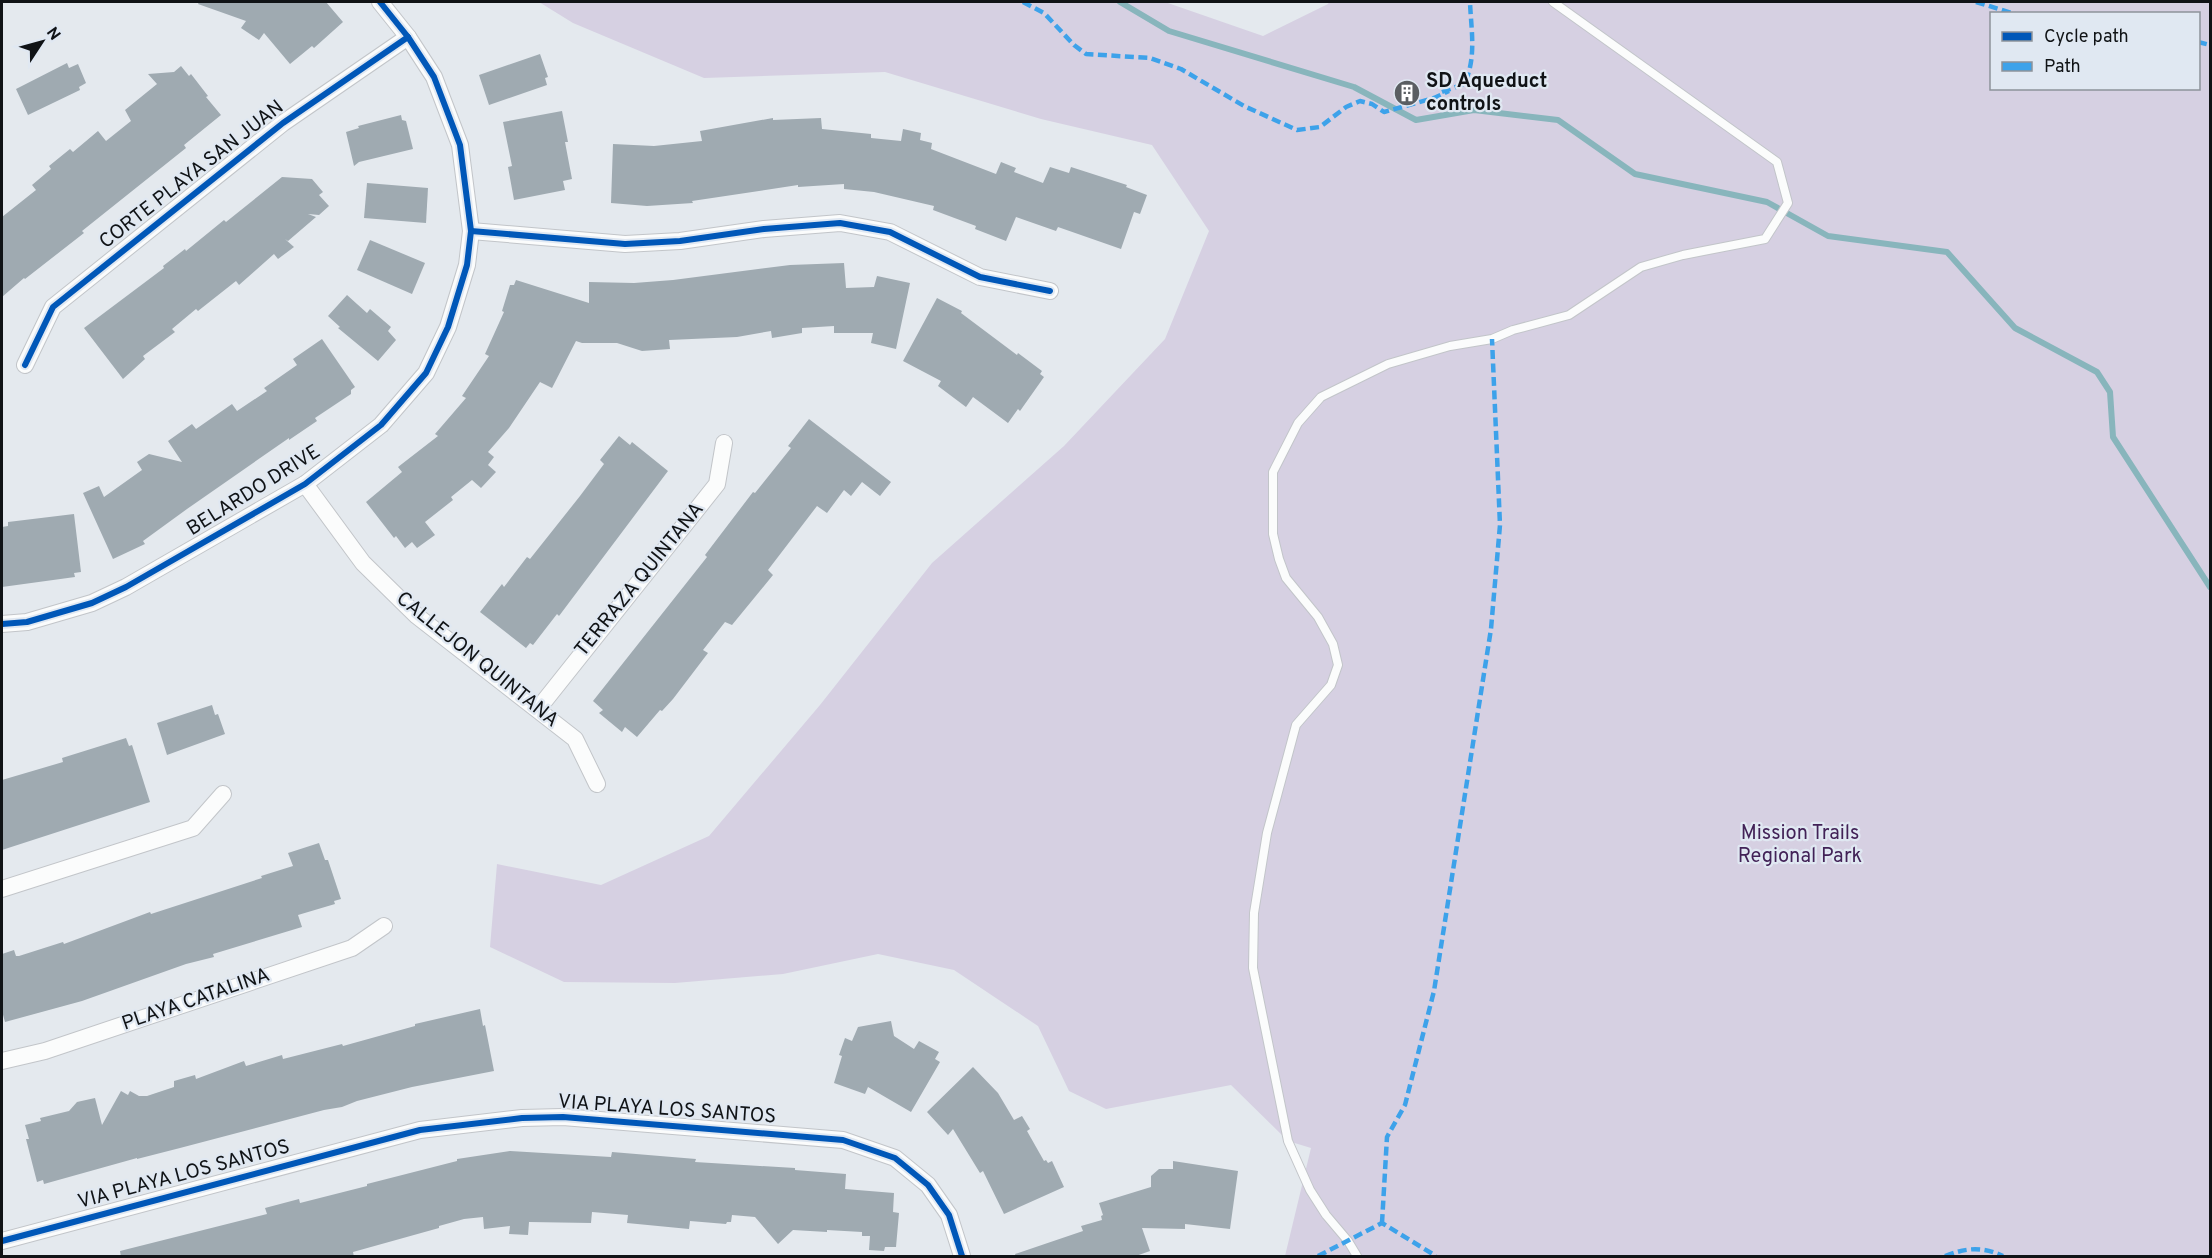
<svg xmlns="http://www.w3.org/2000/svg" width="2212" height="1258" viewBox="0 0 2212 1258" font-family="Overpass,sans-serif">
	<rect width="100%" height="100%" fill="#e4e9ee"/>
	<path fill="#d6d0e2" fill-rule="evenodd" d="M539 2H1165L1263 36 1328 4 1329 2H2210V1256H1285L1311 1148 1288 1141 1231 1085 1106 1109 1069 1091 1038 1026 954 970 878 954 783 974 675 983 564 982 490 947 497 864 601 885 709 836 820 705 932 563 1064 446 1165 339 1209 231 1152 145 1041 119 885 72 704 78 573 23ZM1992 14H2198V88H1992Z"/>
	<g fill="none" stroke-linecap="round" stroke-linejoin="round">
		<polyline stroke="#88b5bc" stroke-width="6" points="1120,2 1169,31 1354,87 1416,120 1474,110 1558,120 1635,174 1767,202 1828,236 1947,252 2015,328 2097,372 2110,392 2113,437 2210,587"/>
	</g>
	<g fill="#9faab1">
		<polygon points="199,2 326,2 343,22 314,48 312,46 290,64 264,33 259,40 241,28 246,21 198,4"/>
		<polygon points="540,54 548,77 545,78 547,85 489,105 479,75"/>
		<polygon points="67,63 69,68 78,64 86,83 79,87 80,90 28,115 16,89"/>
		<polygon points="181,66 189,76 191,74 208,96 206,97 221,115 184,145 186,148 82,231 84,233 25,279 24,278 2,297 2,217 36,190 32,185 51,169 49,166 70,149 73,152 98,131 106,141 131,121 125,110 157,84 148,74 174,72"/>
		<polygon points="562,111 568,142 565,142 572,179 563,181 565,190 514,200 508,167 512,166 503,122"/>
		<polygon points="401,115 402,120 406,121 413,149 359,162 354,166 346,132 359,128 358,126"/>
		<polygon points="773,118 773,120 821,118 822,129 871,134 871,138 901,141 903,129 921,133 920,140 932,143 931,149 996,174 1001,162 1016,168 1014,172 1043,183 1050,167 1069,173 1071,167 1127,185 1126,187 1147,195 1140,214 1134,212 1121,249 1058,227 1056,231 1016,217 1006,241 975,229 976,226 933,210 934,206 874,192 844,189 844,184 798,187 798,185 692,201 693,203 647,206 611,203 613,144 654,146 702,141 700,131"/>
		<polygon points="282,177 312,179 323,192 319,195 329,206 319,215 308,214 316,217 288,241 285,239 294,247 278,259 274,254 239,285 236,281 198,311 196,309 172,329 175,332 143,356 145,359 123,379 84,328 164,268 163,266 185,249 186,251 224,220 226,222"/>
		<polygon points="367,183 428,188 426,223 364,218"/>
		<polygon points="370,240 425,263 412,294 357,270"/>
		<polygon points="844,263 846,288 874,287 877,276 910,283 896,349 871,343 873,333 834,333 834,326 802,328 802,333 772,338 771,331 737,337 669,340 670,349 642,351 617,343 582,343 576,341 552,388 540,382 509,428 488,452 494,457 488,465 496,472 481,488 472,480 451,497 453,500 425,522 435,535 417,548 412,542 405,548 396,536 394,538 366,502 402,472 398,467 438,436 435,434 466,398 462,396 489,356 485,354 504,312 502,311 510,285 514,285 516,280 589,303 589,282 634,283 673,280 790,265"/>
		<polygon points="347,295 367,313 370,309 391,327 388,331 396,340 378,361 338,328 340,327 328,316"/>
		<polygon points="937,298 962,311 961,313 1017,355 1018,353 1042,371 1040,374 1044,377 1020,411 1018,409 1008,423 973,397 966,407 938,386 941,381 903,361"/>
		<polygon points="322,339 355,387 351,390 351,394 315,418 317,421 289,440 289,438 187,509 143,541 145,544 113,559 83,493 99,486 104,497 142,470 137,462 149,454 182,462 168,441 192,424 196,429 232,404 237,411 267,391 264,388 297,365 293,359"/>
		<polygon points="809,419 891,482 880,496 862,482 851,496 844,490 827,513 817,506 768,570 773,575 732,625 725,622 703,650 708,653 673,699 662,711 660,710 637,737 625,727 622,732 599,713 603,710 593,701 707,557 705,555 753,492 755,493 791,448 788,446"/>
		<polygon points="619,436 630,445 632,442 668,471 559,616 557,614 533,645 530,643 526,648 480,612 502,584 504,587 527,557 530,559 580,496 604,464 600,460"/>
		<polygon points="74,514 81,572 74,573 75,577 2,587 2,527 8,526 8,522"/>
		<polygon points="212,705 215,715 218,714 225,734 167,755 157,723"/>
		<polygon points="126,738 129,746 132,745 150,802 2,850 2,780 63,762 62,758"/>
		<polygon points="319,843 325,860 328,860 341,899 334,901 335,904 298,915 302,927 213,954 214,957 186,964 82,1001 5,1022 2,1011 2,954 14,950 16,956 19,956 63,942 64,944 150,912 151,914 262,878 261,876 293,866 288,853"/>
		<polygon points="480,1009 483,1026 485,1025 494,1071 412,1087 357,1101 342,1107 324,1110 180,1148 137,1159 137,1158 44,1184 43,1180 37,1182 26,1139 29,1139 25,1125 41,1121 40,1118 69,1111 77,1102 95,1098 102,1125 121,1091 128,1095 130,1091 139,1096 147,1096 174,1087 174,1081 195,1075 196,1079 244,1061 246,1066 282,1055 283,1059 342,1044 343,1046 415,1026 415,1024"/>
		<polygon points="891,1021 894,1036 914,1049 919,1041 939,1052 935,1059 940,1062 911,1112 868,1087 865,1094 834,1083 842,1056 839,1055 845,1038 852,1041 858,1027"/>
		<polygon points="973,1067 998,1093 1014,1120 1022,1116 1030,1129 1027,1131 1044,1161 1046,1160 1048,1163 1052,1161 1064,1187 1004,1214 983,1171 980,1173 953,1129 948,1135 927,1112"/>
		<polygon points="510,1151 611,1157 612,1152 696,1159 695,1162 795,1168 795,1170 846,1174 845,1189 894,1193 893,1212 899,1213 896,1247 885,1247 884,1251 869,1250 870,1236 862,1236 862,1232 827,1230 827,1232 793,1230 778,1244 755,1217 732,1215 731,1222 727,1222 726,1224 690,1221 689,1229 627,1223 628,1215 592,1212 591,1223 529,1222 528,1235 509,1234 510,1226 484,1229 483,1217 464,1219 439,1226 439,1228 353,1252 354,1257 121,1257 120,1251 267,1214 265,1208 299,1199 300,1203 367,1186 367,1184 457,1161 457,1159"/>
		<polygon points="1173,1161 1238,1171 1230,1229 1185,1224 1185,1229 1142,1228 1150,1251 1133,1257 1016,1257 1015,1254 1083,1231 1081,1226 1102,1220 1101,1216 1103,1215 1099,1203 1151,1187 1151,1176 1159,1169 1173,1169"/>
	</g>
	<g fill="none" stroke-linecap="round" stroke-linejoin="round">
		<defs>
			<polyline id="lane" points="1357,1256 1348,1241 1326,1215 1310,1190 1288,1141 1253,968 1254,913 1267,833 1296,725 1331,685 1338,665 1333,644 1318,617 1286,578 1279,559 1273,534 1273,472 1298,423 1321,397 1388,364 1450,346 1492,339 1513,330 1569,315 1641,267 1683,255 1765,239 1788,203 1777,162 1553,2"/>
			<g id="street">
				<polyline points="471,231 625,244 680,241 764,229 840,223 890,232 980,277 1050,291"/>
				<polyline points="25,365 53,307 283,123 408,37"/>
				<polyline points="305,484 363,563 417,616 575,739 597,784"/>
				<polyline points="2,624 27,622 92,603 126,587 305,484 381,425 426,373 448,327 467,265 471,231 460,145 434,77 408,37 380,2"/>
				<polyline points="538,709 717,484 724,443"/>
				<polyline points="2,889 193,828 223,794"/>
				<polyline points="2,1061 45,1051 352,948 384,926"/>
				<polyline points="2,1241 420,1130 522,1118 563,1117 843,1140 895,1158 928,1185 949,1215 962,1256"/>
			</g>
		</defs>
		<use href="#lane" stroke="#c2c5c9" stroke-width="10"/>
		<use href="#street" stroke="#c2c5c9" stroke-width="18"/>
		<use href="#lane" stroke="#fbfcfc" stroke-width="8"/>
		<use href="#street" stroke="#fbfcfc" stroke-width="16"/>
		<g stroke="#3da2ea" stroke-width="4.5" stroke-dasharray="9 4.5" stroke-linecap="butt">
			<polyline points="1023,2 1044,13 1074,45 1086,54 1150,58 1181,69 1244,106 1297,130 1320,127 1346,107 1360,101 1372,104 1384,112 1434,98 1449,91"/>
			<polyline points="1976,2 2015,14"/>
			<polyline points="2198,42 2210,45"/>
			<path d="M1442 92 1464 84C1477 59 1471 29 1470 2"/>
			<polyline points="1382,1223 1387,1137 1405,1105 1434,991 1491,629 1500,525 1492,339"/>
			<polyline points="1318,1256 1382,1223 1436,1256"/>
			<path d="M1945 1256C1966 1248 1981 1246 2003 1256"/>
		</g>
		<defs>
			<g id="cycleway">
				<polyline points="471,231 625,244 680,241 764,229 840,223 890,232 980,277 1050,291"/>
				<polyline points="25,365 53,307 283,123 408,37"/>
				<polyline points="2,624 27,622 92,603 126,587 305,484 381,425 426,373 448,327 467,265 471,231 460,145 434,77 408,37 380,2"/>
				<polyline points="2,1241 420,1130 522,1118 563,1117 843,1140 895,1158 928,1185 949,1215 962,1256"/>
			</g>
		</defs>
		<use href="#cycleway" stroke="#e0e8f2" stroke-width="10"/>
		<use href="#cycleway" stroke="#0057b8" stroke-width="6"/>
	</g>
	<defs>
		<symbol id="building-disc" viewBox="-11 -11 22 22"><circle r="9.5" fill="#5a5e62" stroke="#e0e8f2"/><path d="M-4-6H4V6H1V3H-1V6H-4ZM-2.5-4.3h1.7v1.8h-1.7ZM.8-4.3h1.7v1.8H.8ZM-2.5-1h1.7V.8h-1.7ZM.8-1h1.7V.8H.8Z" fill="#fff"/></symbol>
	</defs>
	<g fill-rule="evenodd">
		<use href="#building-disc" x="1392" y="78" width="30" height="30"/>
	</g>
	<g text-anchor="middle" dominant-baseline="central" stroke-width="4.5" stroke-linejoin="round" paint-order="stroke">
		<g font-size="20" font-weight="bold" fill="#101316" stroke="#e0e8f2" text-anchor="start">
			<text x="1426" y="82">SD Aqueduct<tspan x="1426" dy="23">controls</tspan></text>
		</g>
		<g font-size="20" fill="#101316" stroke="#e0e8f2">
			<text transform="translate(192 175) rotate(-38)">CORTE PLAYA SAN JUAN</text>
			<text transform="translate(254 491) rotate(-32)">BELARDO DRIVE</text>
			<text transform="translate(640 580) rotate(-51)">TERRAZA QUINTANA</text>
			<text transform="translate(477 660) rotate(39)">CALLEJON QUINTANA</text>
			<text transform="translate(196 1000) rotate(-19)">PLAYA CATALINA</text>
			<text transform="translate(667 1110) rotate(4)">VIA PLAYA LOS SANTOS</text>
			<text transform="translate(184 1175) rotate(-15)">VIA PLAYA LOS SANTOS</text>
		</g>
		<g font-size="20" fill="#422257" stroke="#e0e8f2">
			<text x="1800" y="834">Mission Trails<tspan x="1800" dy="23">Regional Park</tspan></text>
		</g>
	</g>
	<rect width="2212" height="1258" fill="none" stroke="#101316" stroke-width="6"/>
	<rect x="1990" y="12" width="210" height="78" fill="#e0e8f2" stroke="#8d939a" stroke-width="1.5"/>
	<rect x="2002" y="32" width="30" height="9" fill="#0057b8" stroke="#8d939a" stroke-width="1.5"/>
	<text x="2044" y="42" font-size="18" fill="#101316">Cycle path</text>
	<rect x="2002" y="62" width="30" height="9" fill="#3da2ea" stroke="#8d939a" stroke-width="1.5"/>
	<text x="2044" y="72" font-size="18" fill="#101316">Path</text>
	<g transform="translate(42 42) rotate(54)" stroke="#e0e8f2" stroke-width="4.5" paint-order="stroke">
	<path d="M0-4.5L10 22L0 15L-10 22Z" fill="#101316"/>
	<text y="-9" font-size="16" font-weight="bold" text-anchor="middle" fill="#101316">N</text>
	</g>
</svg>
